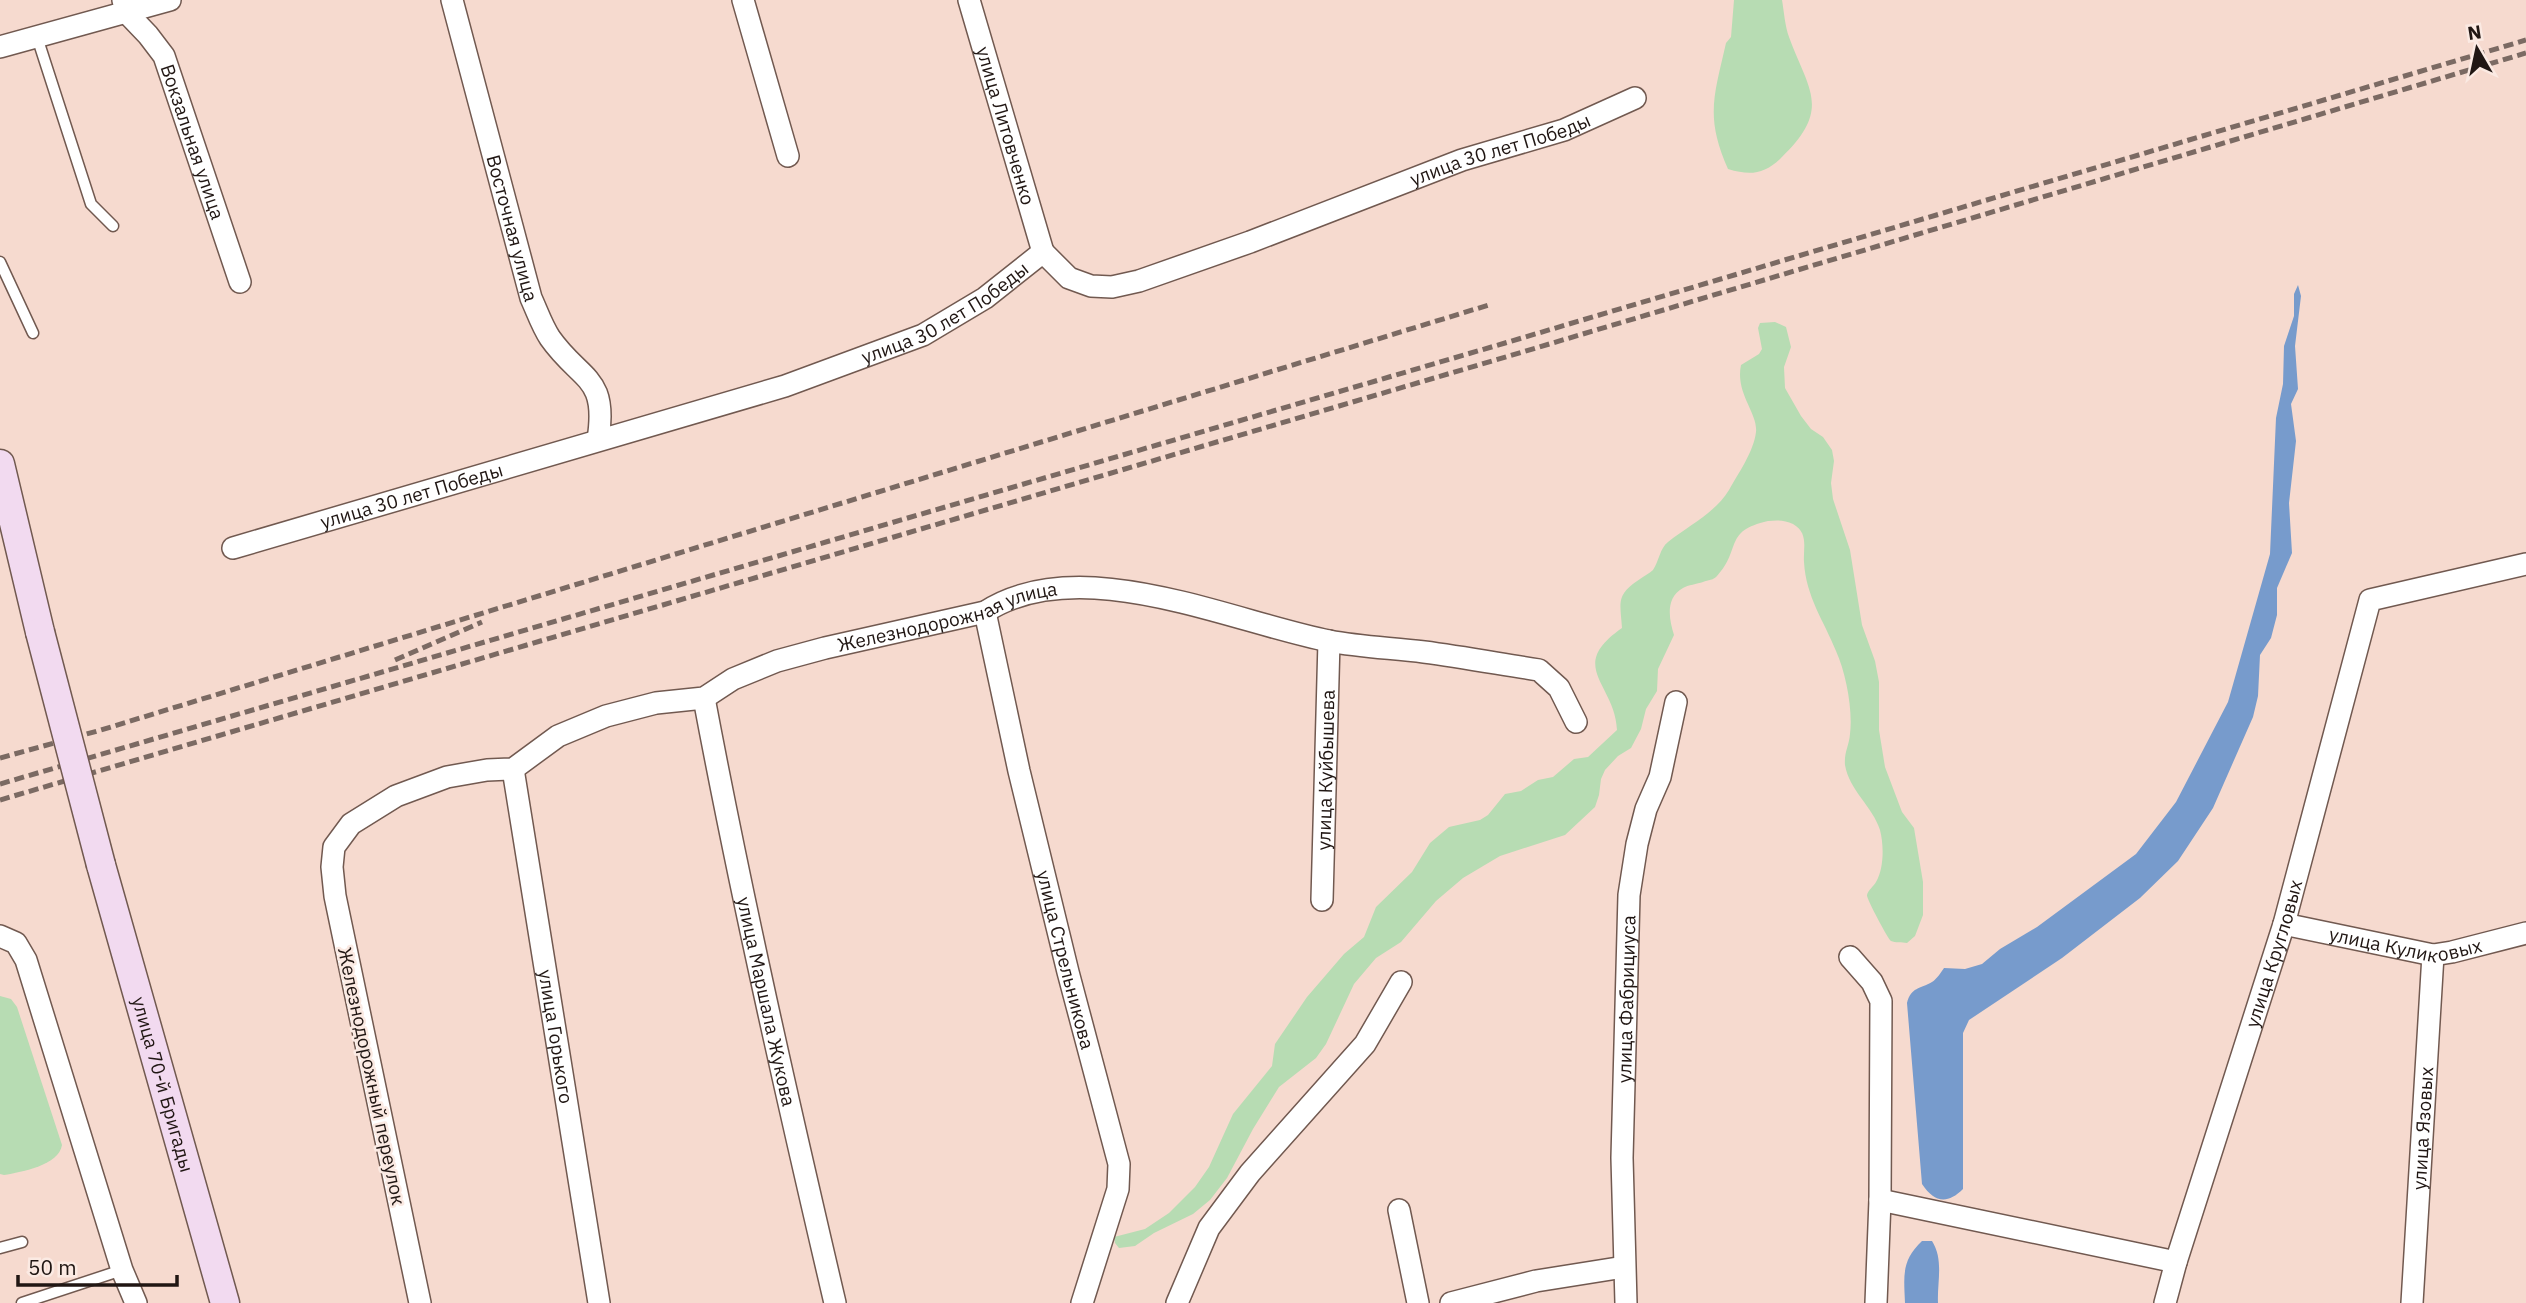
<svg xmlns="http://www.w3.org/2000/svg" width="2526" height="1303" viewBox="0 0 2526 1303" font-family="'IBM Plex Sans',sans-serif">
	<rect width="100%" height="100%" fill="#f6dacf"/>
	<g fill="#b7dcb3">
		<path d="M1734 0H1782C1784 12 1785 26 1789 37 1809 91 1832 109 1781 158 1764 174 1751 176 1728 169 1705 117 1714 96 1726 43L1731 37Z"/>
		<path d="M1775 322 1786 327 1791 347 1784 367 1785 388 1801 416 1811 429 1823 437 1832 450 1834 461 1831 483 1833 499 1850 550 1862 625 1875 661 1879 682V730L1885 767 1902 812 1914 828 1923 882V915L1915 936 1907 943C1902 942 1895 943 1891 941 1888 939 1866 898 1867 895 1868 890 1874 886 1876 882 1884 869 1884 845 1880 830 1873 807 1849 790 1845 765 1844 752 1849 746 1850 734 1853 710 1846 673 1836 651 1824 621 1806 597 1804 562 1803 548 1809 533 1793 524 1785 520 1777 520 1768 521 1723 531 1742 549 1717 576 1714 580 1708 580 1703 582 1697 584 1688 585 1683 588 1665 598 1669 619 1674 635L1658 669 1657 691 1646 709 1641 729 1631 748 1618 756 1605 770 1601 779 1599 795 1595 807 1565 835 1500 856 1463 878 1436 901 1401 942 1376 958 1354 984 1326 1044 1316 1058 1279 1087 1253 1129 1227 1178 1210 1200 1193 1214 1154 1233 1135 1246 1119 1248 1115 1243 1114 1237 1145 1229 1169 1213 1195 1187 1209 1167 1233 1114 1272 1066 1275 1044 1307 997 1344 954 1364 937 1376 907 1412 872 1430 843 1449 827 1480 820 1488 815 1505 794 1521 791 1538 780 1553 777 1574 759 1588 757 1617 730C1615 683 1566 667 1622 628 1620 601 1616 595 1640 579 1644 576 1650 573 1653 570 1659 561 1660 548 1668 542 1688 526 1715 513 1729 490 1738 474 1754 451 1756 432 1758 413 1735 393 1741 365L1759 354 1762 349 1758 328 1760 323Z"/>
		<path d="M0 996 11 999 17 1007 62 1145C59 1165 22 1172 4 1175L0 1174Z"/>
	</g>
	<g fill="#779bcc">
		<path d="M2298 285 2301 296 2295 346 2298 389 2291 404 2296 441 2289 503 2292 553 2277 588V615L2271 638 2260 655 2258 696 2253 717 2213 808 2178 861 2140 898 2062 958 1969 1020 1963 1033V1189C1947 1205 1934 1202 1922 1184L1907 1003C1911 987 1920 989 1932 982 1937 979 1941 972 1944 968L1965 969 1982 964 2000 949 2037 927 2136 854 2176 802 2228 702 2270 554 2276 418 2283 384 2284 346 2294 316V294Z"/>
		<path d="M1922 1241H1932C1944 1260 1937 1282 1938 1303H1905C1904 1276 1901 1261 1922 1241Z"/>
	</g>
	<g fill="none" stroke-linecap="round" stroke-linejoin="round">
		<defs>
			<g id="lane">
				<polyline points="37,37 91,204 113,226"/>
				<polyline points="0,262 33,333"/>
				<polyline points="0,1248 22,1242"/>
				<polyline points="22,1303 122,1270"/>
			</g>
			<g id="street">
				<path id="s1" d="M123 0 126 12 148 35 164 56 240 282"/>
				<path id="s2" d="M452 0 531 298C537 311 542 326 550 338 581 382 608 375 598 440"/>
				<polyline points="743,0 788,156"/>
				<path id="s3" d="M969 0 1043 252"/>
				<polyline points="0,47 170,0"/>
				<path id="s4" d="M233 548 785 386 923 335 985 298 1043 252 1069 278 1091 286 1112 287 1139 281 1250 242 1462 160 1564 130 1635 98"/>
				<path id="s5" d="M985 612 1019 771 1068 972 1119 1164 1118 1189 1082 1303"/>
				<path id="s6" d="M704 698C742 900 788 1102 835 1303"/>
				<path id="s7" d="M513 769 599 1303"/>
				<path id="s8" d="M1322 900 1329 641"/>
				<path id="s9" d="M2284 924 2433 955 2452 952 2526 933"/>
				<polyline points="0,936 16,943 26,960 122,1270 136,1303"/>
				<polyline points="1850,957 1872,982 1881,1001 1880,1200 1876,1303"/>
				<polyline points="1880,1200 2176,1262"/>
				<polyline points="1399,1210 1418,1303"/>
				<path id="s10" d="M420 1303 335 896 332 867 334 847 351 824 396 796 447 777 487 770 513 769 558 736 606 716 656 703 704 698 733 679 777 661 825 648 985 612C1079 551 1229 621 1329 641 1360 647 1392 648 1424 652 1462 657 1500 664 1539 670L1559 688 1576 722"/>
				<polyline points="1177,1303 1209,1228 1250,1173 1365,1044 1401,982"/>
				<polyline points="1451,1303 1536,1281 1624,1267"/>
				<path id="s11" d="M1626 1303 1622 1158 1629 895 1637 844 1646 809 1660 777 1676 702"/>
				<path id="s12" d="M2165 1303 2176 1262 2284 924 2370 600 2526 564"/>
				<path id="s13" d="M2412 1303 2433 955"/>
			</g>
			<g id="secondary">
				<polyline points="0,464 40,632"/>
				<path id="s14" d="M101 865 225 1303"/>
			</g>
		</defs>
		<use href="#lane" stroke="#715950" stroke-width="13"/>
		<use href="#street" stroke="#715950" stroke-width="24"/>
		<use href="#secondary" stroke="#715950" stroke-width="31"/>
		<use href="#lane" stroke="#fff" stroke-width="10"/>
		<use href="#street" stroke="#fff" stroke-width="21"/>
		<use href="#secondary" stroke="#f2daf0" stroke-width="28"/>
		<g stroke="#7b6a63" stroke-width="5" stroke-dasharray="10 5" stroke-linecap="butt">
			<polyline points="395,660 482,622"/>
			<polyline points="0,758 101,730 1492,304"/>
			<polyline points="0,784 1505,343 2526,40"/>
			<polyline points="0,800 1509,356 2526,53"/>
		</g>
		<defs>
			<polyline id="secondary-bridge" points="40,632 101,865"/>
		</defs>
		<use href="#secondary-bridge" stroke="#715950" stroke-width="31" stroke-linecap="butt"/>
		<use href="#secondary-bridge" stroke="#f2daf0" stroke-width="28"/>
	</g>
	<g text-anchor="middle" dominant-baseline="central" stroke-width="5" stroke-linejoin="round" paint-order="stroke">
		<g font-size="19" fill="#201613" stroke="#fbeae3">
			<text stroke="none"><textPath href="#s3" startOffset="131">улица Литовченко</textPath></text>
			<text stroke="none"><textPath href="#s1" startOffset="161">Вокзальная улица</textPath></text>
			<text stroke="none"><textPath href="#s4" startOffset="1362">улица 30 лет Победы</textPath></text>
			<text stroke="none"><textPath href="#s2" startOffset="236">Восточная улица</textPath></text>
			<text stroke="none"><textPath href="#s4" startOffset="752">улица 30 лет Победы</textPath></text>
			<text stroke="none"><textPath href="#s4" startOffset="186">улица 30 лет Победы</textPath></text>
			<text stroke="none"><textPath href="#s10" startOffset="1134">Железнодорожная улица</textPath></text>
			<text stroke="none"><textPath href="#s8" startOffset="130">улица Куйбышева</textPath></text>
			<text stroke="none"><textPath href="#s9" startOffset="124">улица Куликовых</textPath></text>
			<text stroke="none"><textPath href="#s12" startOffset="366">улица Кругловых</textPath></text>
			<text stroke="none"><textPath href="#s5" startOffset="357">улица Стрельникова</textPath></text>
			<text stroke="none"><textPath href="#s11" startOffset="304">улица Фабрициуса</textPath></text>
			<text stroke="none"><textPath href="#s6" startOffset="310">улица Маршала Жукова</textPath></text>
			<text stroke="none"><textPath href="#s7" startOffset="271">улица Горького</textPath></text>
			<text transform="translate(372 1076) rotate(78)">Железнодорожный переулок</text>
			<text stroke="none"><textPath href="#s14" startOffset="228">улица 70-й Бригады</textPath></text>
			<text stroke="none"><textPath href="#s13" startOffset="175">улица Язовых</textPath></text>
		</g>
	</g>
	<g transform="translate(2477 49) rotate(351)" stroke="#fbeae3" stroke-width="5" paint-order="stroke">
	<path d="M0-5L12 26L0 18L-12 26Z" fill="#201613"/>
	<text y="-10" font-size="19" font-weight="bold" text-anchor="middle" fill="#201613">N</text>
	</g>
	<path d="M18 1275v10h159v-10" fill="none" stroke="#201613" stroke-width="3.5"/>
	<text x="28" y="1275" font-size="21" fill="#201613" stroke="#fbeae3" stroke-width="5" paint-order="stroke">50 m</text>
</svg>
